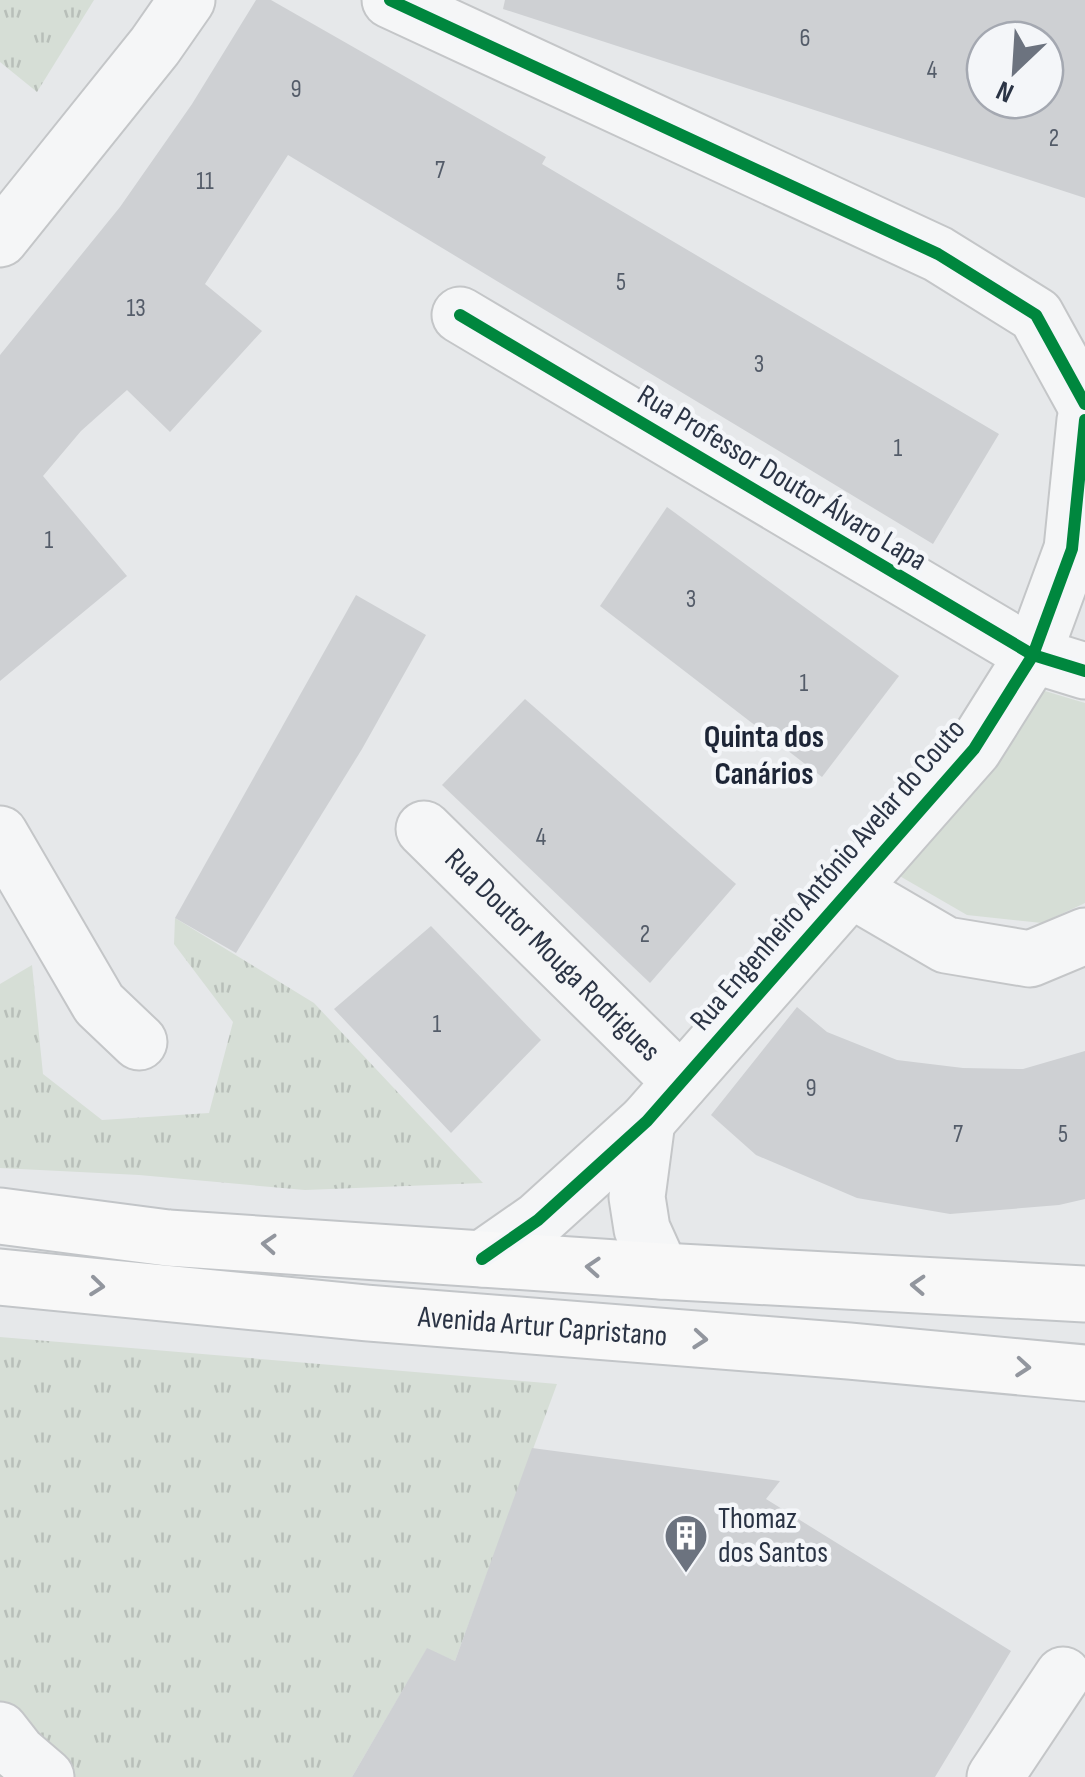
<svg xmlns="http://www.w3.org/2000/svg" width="1085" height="1777" viewBox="0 0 1085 1777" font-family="'Sofia Sans Condensed',sans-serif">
	<defs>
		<pattern id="grass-tufts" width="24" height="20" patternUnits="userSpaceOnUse" patternTransform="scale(2.5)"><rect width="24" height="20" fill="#d6ded6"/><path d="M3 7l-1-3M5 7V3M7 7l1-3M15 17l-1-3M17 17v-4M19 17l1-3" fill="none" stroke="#b8bfb9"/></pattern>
	</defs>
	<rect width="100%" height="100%" fill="#e6e8ea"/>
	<g fill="url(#grass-tufts)">
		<polygon points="0,0 94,0 37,92 0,62"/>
		<polygon points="175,918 314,1003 483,1183 305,1190 139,1175 0,1168 0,984 32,965 43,1074 102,1120 209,1113 233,1022 174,944"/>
		<polygon points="0,1337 557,1384 455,1661 427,1649 352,1777 0,1777"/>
	</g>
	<polygon fill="#d6ded6" points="1035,688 1085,703 1085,903 1042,923 967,915 891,871"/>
	<g fill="#ced0d3" fill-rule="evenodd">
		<polygon points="256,0 271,0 546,157 542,164 999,434 933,544 288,155 205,284 262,331 170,432 127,390 81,431 43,476 127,576 0,681 0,355 120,207 192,104"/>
		<path d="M505 0H1085V198L503 9ZM985 40H1045V100H985Z"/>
		<polygon points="667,507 899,676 822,777 600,606"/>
		<polygon points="356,595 426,635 362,749 236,953 175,918"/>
		<polygon points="525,699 736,884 650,983 442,785"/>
		<polygon points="431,926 541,1040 451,1133 334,1009"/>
		<polygon points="797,1007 827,1032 897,1060 963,1068 1023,1069 1085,1051 1085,1199 1059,1205 950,1214 857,1198 756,1155 711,1115"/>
		<polygon points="532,1448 780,1481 766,1499 1011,1651 935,1777 352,1777 427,1648 455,1661"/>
	</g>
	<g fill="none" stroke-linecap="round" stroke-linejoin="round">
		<defs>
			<g id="minor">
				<polyline points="390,0 938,254 1036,315 1085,404"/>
				<polyline points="0,239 155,46 187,0"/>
				<polyline points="460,315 1033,655 1085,671"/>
				<path id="s1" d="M424 829 681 1082"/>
				<polyline points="0,834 99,1004 139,1042"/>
				<polyline points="850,889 946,945 1030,959 1085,936"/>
				<polyline points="647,1121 637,1197 642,1229 661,1271"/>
				<polyline points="482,1259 538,1220 647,1121 974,749 1033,655 1072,549 1085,420"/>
				<polyline points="0,1730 18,1753 46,1777"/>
				<polyline points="995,1777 1063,1675"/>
			</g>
			<g id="major">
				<polyline points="0,1216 168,1238 661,1271 1085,1294"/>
				<path id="s2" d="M0 1277 367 1313 849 1351 1085 1373"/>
			</g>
		</defs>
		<use href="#minor" stroke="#c4c6c8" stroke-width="59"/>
		<use href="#major" stroke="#c2c5c8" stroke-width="59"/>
		<use href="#minor" stroke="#f5f6f7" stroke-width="55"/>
		<use href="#major" stroke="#f8f8f8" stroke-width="55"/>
		<defs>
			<g id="cycleway">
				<polyline points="390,0 938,254 1036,315 1085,404"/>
				<polyline points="460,315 1033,655 1085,671"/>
				<polyline points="482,1259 538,1220 647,1121 974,749 1033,655 1072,549 1085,420"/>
			</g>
		</defs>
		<use href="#cycleway" stroke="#f4f6f9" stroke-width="19"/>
		<use href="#cycleway" stroke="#00873e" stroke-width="12"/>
	</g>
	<defs><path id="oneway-chevron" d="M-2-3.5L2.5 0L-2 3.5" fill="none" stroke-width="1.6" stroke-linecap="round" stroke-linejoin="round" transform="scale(2.5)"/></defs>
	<g stroke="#92969e">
		<use href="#oneway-chevron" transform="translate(269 1244) rotate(-176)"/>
		<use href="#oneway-chevron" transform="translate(593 1267) rotate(-176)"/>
		<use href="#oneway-chevron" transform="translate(918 1285) rotate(-177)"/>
		<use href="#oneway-chevron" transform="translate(97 1286) rotate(6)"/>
		<use href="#oneway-chevron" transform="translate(700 1339) rotate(5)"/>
		<use href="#oneway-chevron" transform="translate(1023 1367) rotate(5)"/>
	</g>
	<defs>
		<symbol id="building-pin" viewBox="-11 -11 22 30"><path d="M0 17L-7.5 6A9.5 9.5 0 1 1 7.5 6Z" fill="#6c737f" stroke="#f4f6f9"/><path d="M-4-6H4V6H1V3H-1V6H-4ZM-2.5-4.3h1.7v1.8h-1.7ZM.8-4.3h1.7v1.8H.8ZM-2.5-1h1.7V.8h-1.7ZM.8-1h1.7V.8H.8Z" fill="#fff"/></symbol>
	</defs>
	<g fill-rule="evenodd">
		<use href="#building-pin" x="661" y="1511" width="50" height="68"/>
	</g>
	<g text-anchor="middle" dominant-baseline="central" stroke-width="9" stroke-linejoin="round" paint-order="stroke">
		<g font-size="25" fill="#545c69">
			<text x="805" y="38">6</text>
			<text x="932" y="70">4</text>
			<text x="296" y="89">9</text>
			<text x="1054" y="138">2</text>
			<text x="440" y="170">7</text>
			<text x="205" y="181">11</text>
			<text x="621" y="282">5</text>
			<text x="136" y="308">13</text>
			<text x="759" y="364">3</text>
			<text x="898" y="448">1</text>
			<text x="49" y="540">1</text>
			<text x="691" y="599">3</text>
			<text x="804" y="683">1</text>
			<text x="541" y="837">4</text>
			<text x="645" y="934">2</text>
			<text x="437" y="1024">1</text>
			<text x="811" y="1088">9</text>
			<text x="958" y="1134">7</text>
			<text x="1063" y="1134">5</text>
		</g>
		<g font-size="30" fill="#2b3445" stroke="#f4f6f9">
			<text transform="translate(782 478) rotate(31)">Rua Professor Doutor Álvaro Lapa</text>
			<text transform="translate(828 875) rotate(-49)">Rua Engenheiro António Avelar do Couto</text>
			<text stroke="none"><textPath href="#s1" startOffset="180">Rua Doutor Mouga Rodrigues</textPath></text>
			<text stroke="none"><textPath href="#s2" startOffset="545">Avenida Artur Capristano</textPath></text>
		</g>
		<g font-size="30" fill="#2b3445" stroke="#f4f6f9" text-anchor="start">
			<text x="718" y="1519">Thomaz<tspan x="718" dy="34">dos Santos</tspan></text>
		</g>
		<g font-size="32" font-weight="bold" fill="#1d2536" stroke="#f4f6f9">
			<text x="764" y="737">Quinta dos<tspan x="764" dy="37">Canários</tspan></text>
		</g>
	</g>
	<g transform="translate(1015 70) rotate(205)"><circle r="48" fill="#f4f6f9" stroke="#a4a8b1" stroke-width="2.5"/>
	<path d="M0-8L18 38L0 25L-18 38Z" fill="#6c737f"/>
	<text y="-15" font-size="28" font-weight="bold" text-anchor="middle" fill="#2b3445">N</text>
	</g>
</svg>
